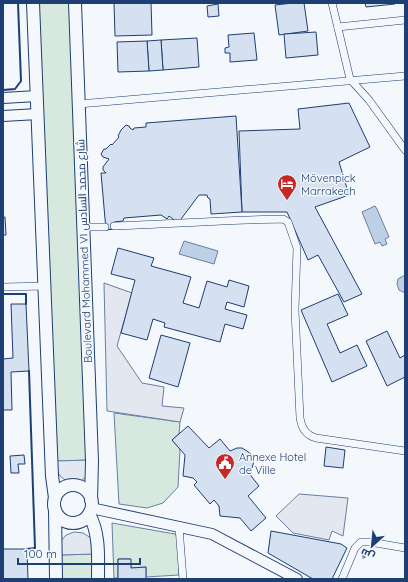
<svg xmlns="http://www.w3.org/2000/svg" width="408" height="582" viewBox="0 0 408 582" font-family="Quicksand,Cairo,sans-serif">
	<rect width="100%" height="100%" fill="#f4f7fb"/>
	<g fill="#d7e8df" stroke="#687fa3">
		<polygon points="38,3 72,3 90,460 56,461"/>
		<polygon points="114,413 180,422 179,434 172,440 180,449 178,487 163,503 147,508 119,504"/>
		<polygon points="112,523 175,534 178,537 179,575 146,577 146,567 131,568 130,559 118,559 118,578 114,578"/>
		<polygon points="94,554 94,579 61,579 60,555"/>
	</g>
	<g fill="#e3e8f0" stroke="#687fa3">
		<polygon points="104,283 132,293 117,346 142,383 164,387 162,406 184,408 180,422 107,411"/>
		<polygon points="90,460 87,476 81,481 75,483 68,482 61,477 58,473 56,461"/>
		<polygon points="299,494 348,498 343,536 332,531 329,540 293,533 276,516"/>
		<polygon points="74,532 83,533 91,538 94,554 60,555 61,541 66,535"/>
	</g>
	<g fill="#bed0e5" stroke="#687fa3">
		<polygon points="375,206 377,209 389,237 385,239 387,244 382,246 380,242 375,244 362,212"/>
		<polygon points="184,241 218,251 214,264 179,254"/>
		<polygon points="405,275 405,293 399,290 397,284 398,279"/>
	</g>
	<g fill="#d5e0f0" stroke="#1d3f73">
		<polygon points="114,3 151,3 152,35 115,36"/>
		<polygon points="293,3 304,3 308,31 279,35 275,5"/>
		<polygon points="365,3 395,3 395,4 366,7"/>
		<polygon points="218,4 219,16 208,17 207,6"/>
		<polygon points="316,32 318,55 286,58 284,34"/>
		<polygon points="254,33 257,60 230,62 230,53 225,53 225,48 229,47 228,35"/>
		<polygon points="197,38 199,67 163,70 161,40"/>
		<polygon points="161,40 163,70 149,71 147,41"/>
		<polygon points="147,41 149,71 118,72 117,42"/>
		<polygon points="349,103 370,147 339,162 349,195 315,207 362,294 344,302 318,255 308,260 287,212 242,212 239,131 300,129 298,109"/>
		<polygon points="236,116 242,212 211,214 210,199 208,198 207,195 199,195 178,223 169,216 167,219 161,215 124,218 123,221 114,222 114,229 106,230 101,173 106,173 103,170 103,167 109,159 103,157 101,154 104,149 106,149 111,144 112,145 119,137 118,136 121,130 126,125 129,126 130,128 133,130 134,128 146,127 146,123"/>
		<polygon points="3,217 5,217 6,235 3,235"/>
		<polygon points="118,248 154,258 151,266 191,277 183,303 199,308 207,281 227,287 229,280 249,286 244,307 227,302 225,309 247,315 243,329 225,324 220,342 164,327 165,323 153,319 147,340 121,333 135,280 111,274"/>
		<polygon points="338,294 348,315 327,324 340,353 357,345 367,366 332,382 301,310"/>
		<polygon points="11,304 26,304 29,371 11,372 12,410 3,410 3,357 3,359 13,358"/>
		<polygon points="387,331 400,358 405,355 405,377 387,386 366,341"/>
		<polygon points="161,335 190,343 178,387 149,378"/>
		<polygon points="188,426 209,448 220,439 230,451 237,448 242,448 247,451 252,455 254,461 252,468 248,472 259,486 248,496 266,518 251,531 240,518 220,516 219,506 214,500 210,504 194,485 197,482 193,478 183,476 185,455 172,440"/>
		<polygon points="326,447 345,450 343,468 324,466"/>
		<polygon points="24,455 25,464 18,464 19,473 11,473 10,456"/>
		<polygon points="271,531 341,544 347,548 332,579 313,579 268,553"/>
		<polygon points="3,549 27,549 28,579 3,579"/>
		<polygon points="118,559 131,559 131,568 146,567 146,579 118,579"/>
	</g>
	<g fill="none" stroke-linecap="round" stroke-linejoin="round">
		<defs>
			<g id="street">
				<polyline points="332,3 350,79 369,100 405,150"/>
				<polyline points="338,27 405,20"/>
				<polyline points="79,104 405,76"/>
				<path d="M114 226C170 224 226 220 283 219L288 222 297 248 295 310 300 418C302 429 306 435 316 438L405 451"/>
				<polyline points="83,227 105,227"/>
				<polyline points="3,287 45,286"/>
				<polyline points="179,527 183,579"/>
				<polyline points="342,579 355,548 361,542 370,542 405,548"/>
			</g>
			<g id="secondary">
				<polyline points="3,98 37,96"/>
				<polyline points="3,116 38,114"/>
				<polyline points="91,508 212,534 297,579"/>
			</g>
			<g id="primary">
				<polyline points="33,3 52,476 55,498"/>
				<polyline points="75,3 92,461 91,500"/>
				<circle cx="73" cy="504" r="19"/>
				<polyline points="55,510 56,579"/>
				<path d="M89 514C100 534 98 557 98 579"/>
			</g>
		</defs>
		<use href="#street" stroke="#1d3f73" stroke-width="8"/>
		<use href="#secondary" stroke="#1d3f73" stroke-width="12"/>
		<use href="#primary" stroke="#1d3f73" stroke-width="14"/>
		<use href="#street" stroke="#f4f7fb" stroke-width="7"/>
		<use href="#secondary" stroke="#f4f7fb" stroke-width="10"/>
		<use href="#primary" stroke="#f4f7fb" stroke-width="12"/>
		<g stroke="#1d3f73" stroke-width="2">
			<polyline points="3,90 15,89 21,81 18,3"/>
			<polyline points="3,294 26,294 26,304"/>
			<polyline points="27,549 35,548 29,371"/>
			<polyline points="33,579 35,579"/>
		</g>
	</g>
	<defs>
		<symbol id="hotel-pin" viewBox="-11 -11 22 30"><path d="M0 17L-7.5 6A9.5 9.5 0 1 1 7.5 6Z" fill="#c62828" stroke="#f4f7fb"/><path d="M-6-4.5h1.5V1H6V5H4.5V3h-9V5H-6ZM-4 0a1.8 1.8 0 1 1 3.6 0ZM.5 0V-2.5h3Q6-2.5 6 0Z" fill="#fff"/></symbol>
		<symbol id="civic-pin" viewBox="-11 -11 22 30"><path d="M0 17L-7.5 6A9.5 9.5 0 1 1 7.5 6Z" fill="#c62828" stroke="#f4f7fb"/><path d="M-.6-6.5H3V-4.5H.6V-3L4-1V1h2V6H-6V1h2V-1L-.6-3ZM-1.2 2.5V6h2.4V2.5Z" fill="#fff"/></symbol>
	</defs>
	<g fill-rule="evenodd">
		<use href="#hotel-pin" x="276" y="173" width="22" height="30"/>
		<use href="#civic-pin" x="214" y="452" width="22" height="30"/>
	</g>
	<g text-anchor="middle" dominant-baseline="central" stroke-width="3" stroke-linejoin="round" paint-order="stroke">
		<g font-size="11" fill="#1d3f73" stroke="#f4f7fb" text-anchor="start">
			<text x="301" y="178">Mövenpick<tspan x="301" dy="13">Marrakech</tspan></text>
			<text x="239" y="457">Annexe Hotel<tspan x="239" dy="13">de Ville</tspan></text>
		</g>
		<g font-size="11" fill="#1d3f73" stroke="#f4f7fb">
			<text transform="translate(84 251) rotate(-92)">Boulevard Mohammed VI شارع محمد السادس</text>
		</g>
	</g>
	<rect width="408" height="582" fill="none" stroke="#1d3f73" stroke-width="8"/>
	<g transform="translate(372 546) rotate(207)" stroke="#f4f7fb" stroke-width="3" paint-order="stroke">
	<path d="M0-3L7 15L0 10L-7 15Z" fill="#1d3f73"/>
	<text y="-6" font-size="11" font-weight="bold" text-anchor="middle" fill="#1d3f73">ش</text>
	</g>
	<path d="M18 558v6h122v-6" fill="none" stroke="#1d3f73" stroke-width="2"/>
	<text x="24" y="558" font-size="12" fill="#1d3f73" stroke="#f4f7fb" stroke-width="3" paint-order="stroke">100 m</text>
</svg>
